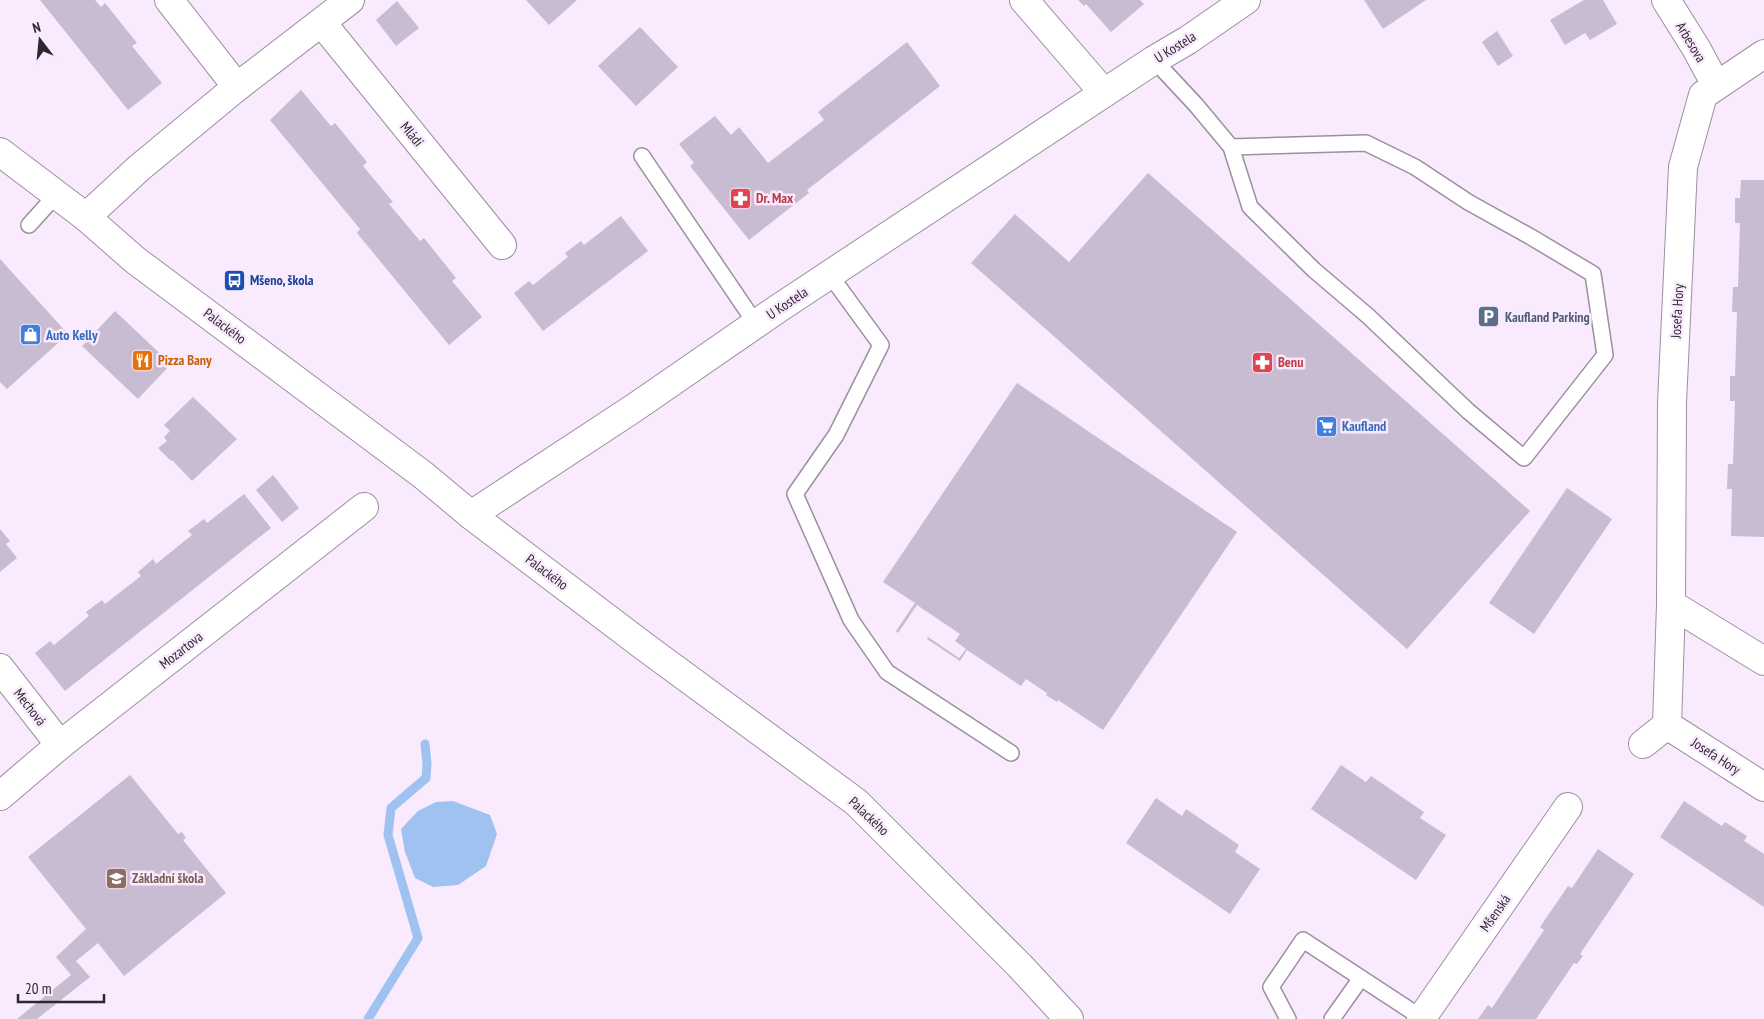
<svg xmlns="http://www.w3.org/2000/svg" width="1764" height="1019" viewBox="0 0 1764 1019" font-family="'PT Sans Narrow',sans-serif">
	<rect width="100%" height="100%" fill="#faeafe"/>
	<polygon fill="#9fc2f0" points="453,801 490,815 497,834 486,866 458,885 433,887 415,878 405,852 401,829 418,811 436,802"/>
	<g fill="none" stroke-linecap="round" stroke-linejoin="round">
		<polyline stroke="#9fc2f0" stroke-width="9" points="368,1019 418,938 388,835 391,808 426,778 427,764 425,744"/>
	</g>
	<g fill="#c7bcd1">
		<polygon points="40,0 95,0 101,7 105,3 137,43 132,46 162,83 128,110"/>
		<polygon points="526,0 577,0 549,25"/>
		<polygon points="1078,0 1140,0 1144,4 1111,32 1086,4 1084,6"/>
		<polygon points="1364,0 1426,0 1383,29"/>
		<polygon points="1584,0 1603,0 1617,24 1590,40 1585,33 1565,45 1550,20"/>
		<polygon points="397,1 419,28 396,46 376,20"/>
		<polygon points="640,27 678,67 636,106 598,66"/>
		<polygon points="1497,31 1513,56 1498,66 1482,42"/>
		<polygon points="907,42 940,86 807,190 809,193 749,240 690,166 694,163 679,144 715,116 731,135 739,127 768,163 824,120 818,112"/>
		<polygon points="301,90 331,126 335,123 367,162 363,166 393,202 389,204 420,241 424,238 456,278 452,281 482,317 449,345 357,233 360,229 270,120"/>
		<polygon points="1148,173 1530,511 1407,649 971,263 1015,214 1069,262"/>
		<polygon points="1741,180 1764,180 1764,537 1731,536 1732,489 1727,489 1728,464 1733,464 1735,401 1730,401 1730,376 1735,376 1737,312 1732,312 1733,287 1738,287 1740,223 1735,223 1735,198 1740,198"/>
		<polygon points="621,216 648,251 543,331 514,293 529,281 533,285 568,257 565,253 581,241 584,245"/>
		<polygon points="0,259 68,334 7,389 0,382"/>
		<polygon points="115,311 171,364 138,399 82,346"/>
		<polygon points="1017,383 1237,532 1103,730 1058,700 1057,702 1046,695 1047,693 1026,679 1021,686 967,650 960,661 927,639 928,637 959,658 966,649 955,641 960,634 917,605 898,633 896,631 915,603 883,582"/>
		<polygon points="193,397 237,439 192,481 172,460 171,461 158,448 167,441 164,437 170,431 164,425"/>
		<polygon points="273,475 299,508 282,522 256,490"/>
		<polygon points="1567,488 1612,519 1534,634 1489,603"/>
		<polygon points="244,494 271,528 65,691 35,653 50,641 54,645 89,616 86,612 102,600 105,604 141,576 138,572 153,559 156,564 192,535 188,531 204,519 207,523"/>
		<polygon points="0,529 10,541 6,544 17,558 0,572"/>
		<polygon points="1341,765 1366,782 1371,776 1424,812 1420,818 1446,835 1416,880 1311,809"/>
		<polygon points="130,775 178,834 182,832 186,838 183,840 226,893 124,976 98,943 76,961 90,977 37,1019 17,1019 71,975 56,957 86,929 28,857"/>
		<polygon points="1156,798 1182,816 1186,809 1239,845 1235,852 1260,869 1230,914 1126,843"/>
		<polygon points="1684,801 1722,826 1725,822 1747,836 1744,841 1764,854 1764,907 1660,837"/>
		<polygon points="1598,849 1634,874 1580,954 1583,956 1577,964 1574,963 1536,1019 1478,1019 1488,1005 1492,1008 1544,930 1540,927 1568,886 1572,888"/>
	</g>
	<g fill="none" stroke-linecap="round" stroke-linejoin="round">
		<defs>
			<g id="service">
				<polyline points="1154,60 1196,105 1231,147 1250,207 1314,270 1368,316 1468,411 1524,458 1605,355 1593,274 1531,237 1468,202 1415,167 1366,143 1231,147"/>
				<polyline points="642,156 756,324"/>
				<polyline points="29,225 56,195"/>
				<polyline points="830,275 881,345 836,435 795,494 851,620 887,672 1011,753"/>
				<polyline points="1288,1019 1271,987 1303,940 1422,1018"/>
				<polyline points="1332,1019 1361,978"/>
			</g>
			<g id="minor">
				<polyline points="169,0 237,87"/>
				<polyline points="1024,0 1104,93"/>
				<polyline points="1666,0 1696,48 1716,85"/>
				<polyline points="322,23 502,245"/>
				<polyline points="86,217 139,168 237,87 350,0"/>
				<polyline points="471,515 634,408 776,310 1154,60 1188,40 1246,0"/>
				<polyline points="1671,604 1764,661"/>
				<polyline points="0,668 60,745"/>
				<polyline points="1667,725 1764,787"/>
				<polyline points="1643,744 1667,725 1671,604 1672,403 1683,167 1703,95 1764,54"/>
				<polyline points="0,796 60,745 364,507"/>
				<polyline points="1421,1019 1568,807"/>
			</g>
			<polyline id="tertiary" points="0,152 86,217 135,260 423,475 471,515 645,647 856,802 1020,966 1069,1019"/>
		</defs>
		<use href="#service" stroke="#9d8ea0" stroke-width="18"/>
		<use href="#minor" stroke="#9d8ea0" stroke-width="30"/>
		<use href="#tertiary" stroke="#9d8ea0" stroke-width="30"/>
		<use href="#service" stroke="#fff" stroke-width="15"/>
		<use href="#minor" stroke="#fff" stroke-width="28"/>
		<use href="#tertiary" stroke="#fff" stroke-width="28"/>
	</g>
	<defs>
		<symbol id="pharmacy-square" viewBox="-11 -11 22 22"><rect x="-9" y="-9" width="18" height="18" rx="4" fill="#e0444e" stroke="#faeafe"/><path d="M-2-6h4v4h4v4h-4v4h-4v-4h-4v-4h4Z" fill="#fff"/></symbol>
		<symbol id="bus-square" viewBox="-11 -11 22 22"><rect x="-9" y="-9" width="18" height="18" rx="4" fill="#1a4fb4" stroke="#faeafe"/><path d="M-5-6H5V4H4V6H2V4H-2V6H-4V4H-5ZM-3.5-4V0h7V-4ZM-3.5 1.2v1.5H-2V1.2ZM2 1.2v1.5H3.5V1.2Z" fill="#fff"/></symbol>
		<symbol id="parking-square" viewBox="-11 -11 22 22"><rect x="-9" y="-9" width="18" height="18" rx="4" fill="#5c6f8a" stroke="#faeafe"/><path d="M-3.5-5.5H1a3.5 3.5 0 0 1 0 7H-1V5.5H-3.5ZM-1-3.4V-.6H.8a1.4 1.4 0 0 0 0-2.8Z" fill="#fff"/></symbol>
		<symbol id="shop-square" viewBox="-11 -11 22 22"><rect x="-9" y="-9" width="18" height="18" rx="4" fill="#3f7fe0" stroke="#faeafe"/><path d="M-5-2.5h2.3a2.7 3.5 0 0 1 5.4 0H5L5.5 6h-11ZM-1.5-2.5h3a1.5 2.3 0 0 0-3 0Z" fill="#fff"/></symbol>
		<symbol id="restaurant-square" viewBox="-11 -11 22 22"><rect x="-9" y="-9" width="18" height="18" rx="4" fill="#e8710a" stroke="#faeafe"/><path d="M-5-6h1v4h1v-4h1v4h1v-4h1v5L-1.5 .5V6h-2V.5L-5-1ZM5-6V6H3V1.5H1.5Q1.5-4 5-6Z" fill="#fff"/></symbol>
		<symbol id="supermarket-square" viewBox="-11 -11 22 22"><rect x="-9" y="-9" width="18" height="18" rx="4" fill="#3f7fe0" stroke="#faeafe"/><path d="M-6-5.5h2.5l.6 2H6L4.5 2H-2.5L-4.4-4H-6ZM-1.5 3.2a1.3 1.3 0 1 0 .1 0ZM3 3.2a1.3 1.3 0 1 0 .1 0Z" fill="#fff"/></symbol>
		<symbol id="school-square" viewBox="-11 -11 22 22"><rect x="-9" y="-9" width="18" height="18" rx="4" fill="#8d6e63" stroke="#faeafe"/><path d="M0-5L7-2L0 1L-7-2ZM-4 1L0 2.5L4 1V4Q0 6-4 4Z" fill="#fff"/></symbol>
	</defs>
	<g fill-rule="evenodd">
		<use href="#pharmacy-square" x="728" y="186" width="25" height="25"/>
		<use href="#bus-square" x="222" y="268" width="25" height="25"/>
		<use href="#parking-square" x="1476" y="304" width="25" height="25"/>
		<use href="#shop-square" x="18" y="322" width="25" height="25"/>
		<use href="#restaurant-square" x="130" y="348" width="25" height="25"/>
		<use href="#pharmacy-square" x="1250" y="350" width="25" height="25"/>
		<use href="#supermarket-square" x="1314" y="414" width="25" height="25"/>
		<use href="#school-square" x="104" y="866" width="25" height="25"/>
	</g>
	<g text-anchor="middle" dominant-baseline="central" stroke-width="5" stroke-linejoin="round" paint-order="stroke">
		<g font-size="14" fill="#2d272e" stroke="#faeafe">
			<text transform="translate(1691 42) rotate(59)">Arbesova</text>
			<text transform="translate(1175 47) rotate(-32)">U Kostela</text>
			<text transform="translate(412 134) rotate(51)">Mládí</text>
			<text transform="translate(787 303) rotate(-34)">U Kostela</text>
			<text transform="translate(1677 311) rotate(-87)">Josefa Hory</text>
			<text transform="translate(225 326) rotate(37)">Palackého</text>
			<text transform="translate(547 572) rotate(37)">Palackého</text>
			<text transform="translate(181 650) rotate(-38)">Mozartova</text>
			<text transform="translate(30 707) rotate(52)">Mechová</text>
			<text transform="translate(1716 756) rotate(33)">Josefa Hory</text>
			<text transform="translate(869 816) rotate(43)">Palackého</text>
			<text transform="translate(1495 913) rotate(-55)">Mšenská</text>
		</g>
		<g font-size="14" font-weight="bold" fill="#be3a42" stroke="#faeafe" text-anchor="start">
			<text x="756" y="198">Dr. Max</text>
			<text x="1278" y="362">Benu</text>
		</g>
		<g font-size="14" font-weight="bold" fill="#164399" stroke="#faeafe" text-anchor="start">
			<text x="250" y="280">Mšeno, škola</text>
		</g>
		<g font-size="14" font-weight="bold" fill="#4e5e75" stroke="#faeafe" text-anchor="start">
			<text x="1505" y="317">Kaufland Parking</text>
		</g>
		<g font-size="14" font-weight="bold" fill="#366cbe" stroke="#faeafe" text-anchor="start">
			<text x="46" y="335">Auto Kelly</text>
			<text x="1342" y="426">Kaufland</text>
		</g>
		<g font-size="14" font-weight="bold" fill="#c56008" stroke="#faeafe" text-anchor="start">
			<text x="158" y="360">Pizza Bany</text>
		</g>
		<g font-size="14" font-weight="bold" fill="#785e54" stroke="#faeafe" text-anchor="start">
			<text x="132" y="878">Základní škola</text>
		</g>
	</g>
	<g transform="translate(40 40) rotate(344)" stroke="#faeafe" stroke-width="4" paint-order="stroke">
	<path d="M0-4L9 19L0 12L-9 19Z" fill="#2d272e"/>
	<text y="-8" font-size="14" font-weight="bold" text-anchor="middle" fill="#2d272e">N</text>
	</g>
	<path d="M18 994v8h86v-8" fill="none" stroke="#2d272e" stroke-width="2.5"/>
	<text x="25" y="994" font-size="15" fill="#2d272e" stroke="#faeafe" stroke-width="4" paint-order="stroke">20 m</text>
</svg>
